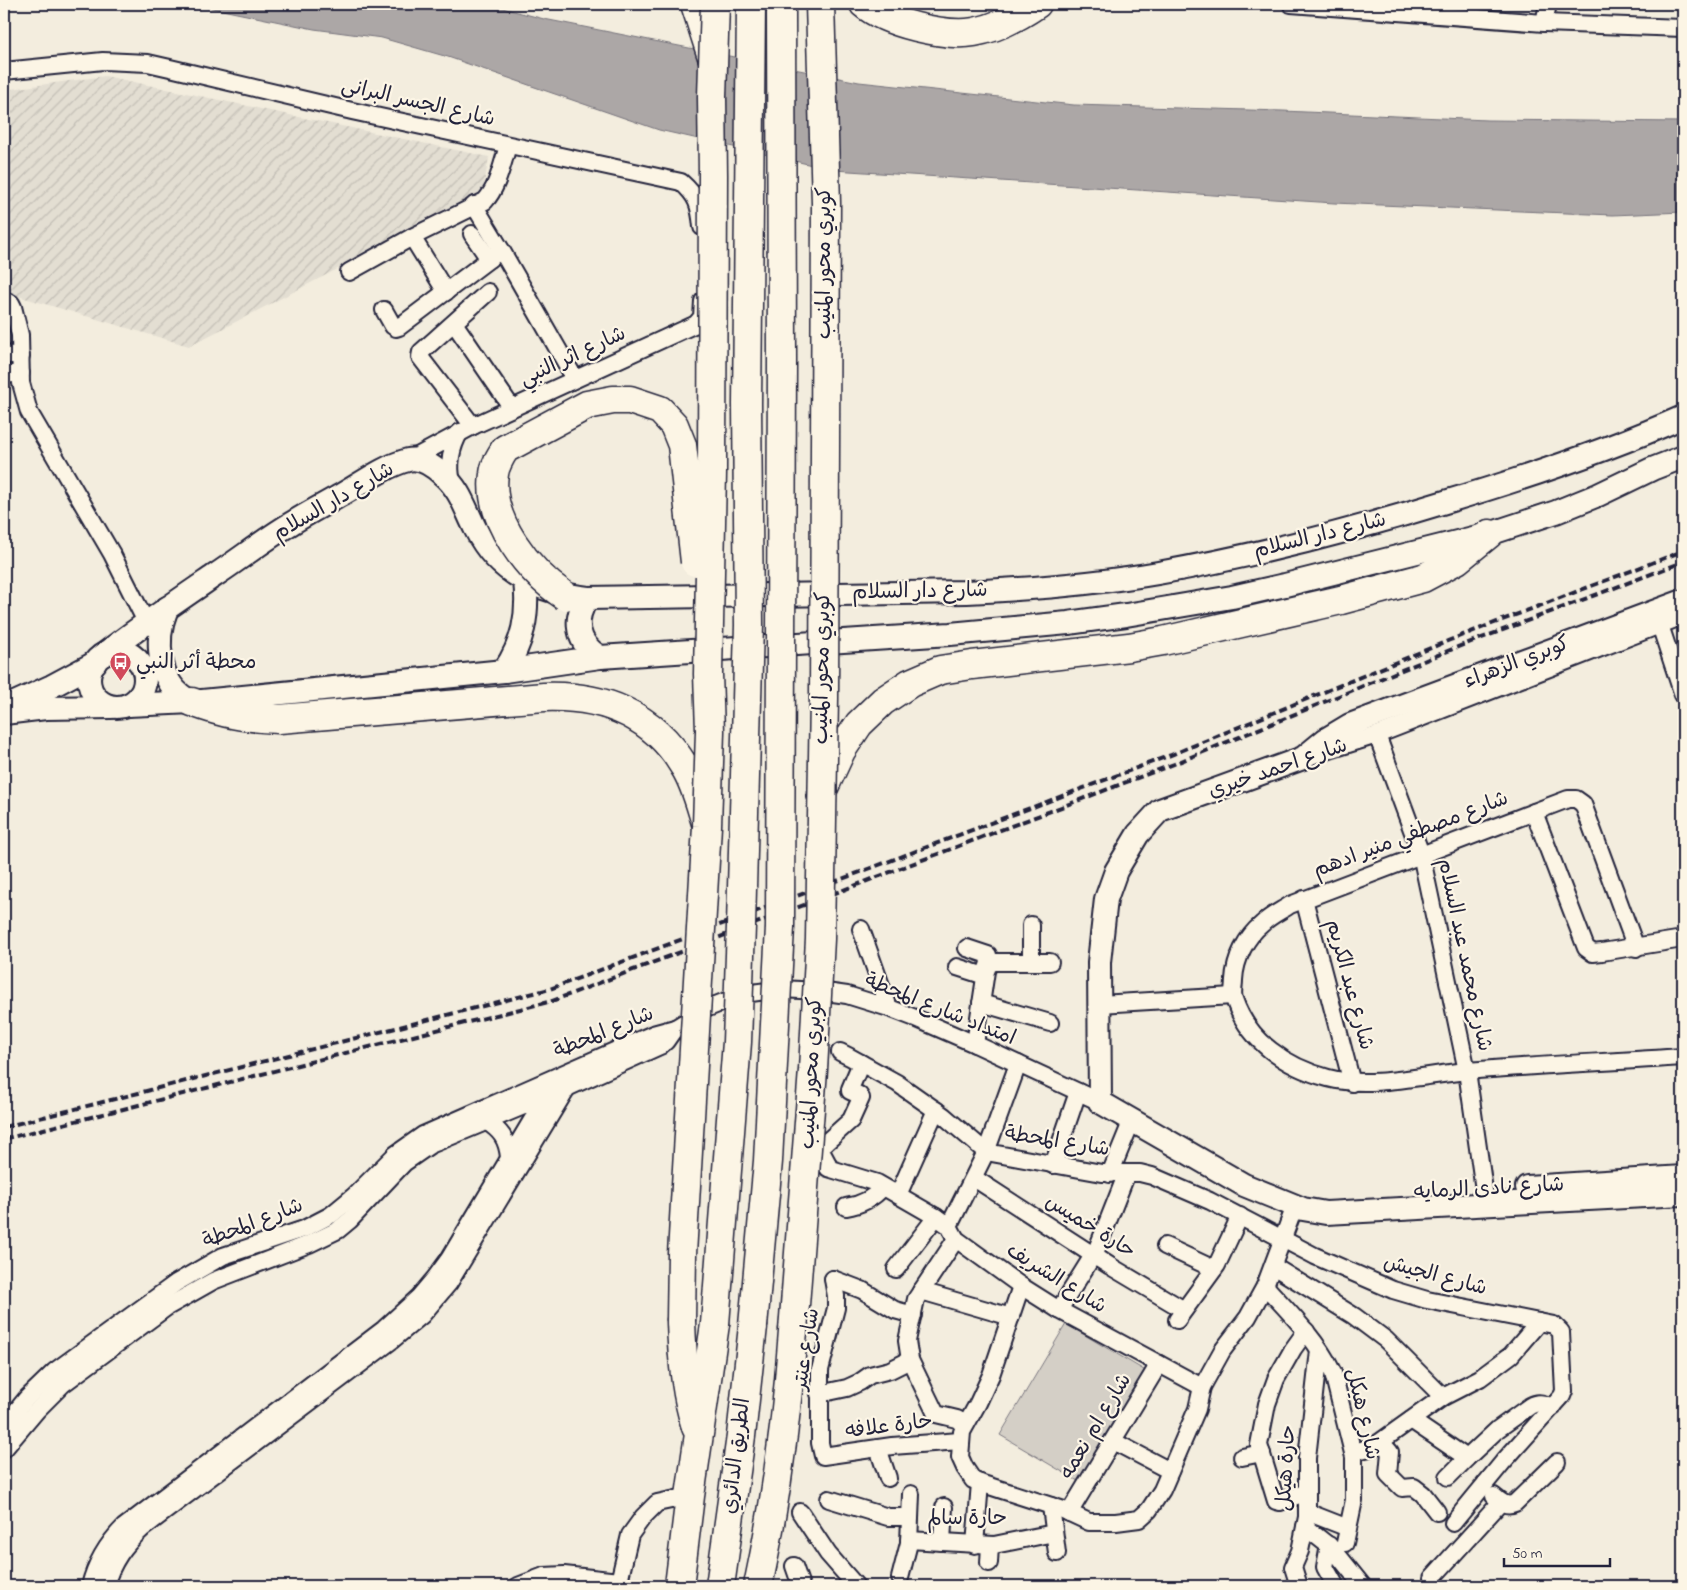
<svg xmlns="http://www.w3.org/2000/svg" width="1687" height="1590" viewBox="0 0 1687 1590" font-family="'Indie Flower','Playpen Sans Arabic',sans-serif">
	<defs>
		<pattern id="industrial-furrows" width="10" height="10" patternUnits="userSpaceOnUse" patternTransform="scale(1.25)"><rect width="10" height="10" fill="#e3ded2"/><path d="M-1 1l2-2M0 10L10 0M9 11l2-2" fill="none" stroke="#c2beb5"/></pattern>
	</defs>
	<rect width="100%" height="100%" fill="#f3edde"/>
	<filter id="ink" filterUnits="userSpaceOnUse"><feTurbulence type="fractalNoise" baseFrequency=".02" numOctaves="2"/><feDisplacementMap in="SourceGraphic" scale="10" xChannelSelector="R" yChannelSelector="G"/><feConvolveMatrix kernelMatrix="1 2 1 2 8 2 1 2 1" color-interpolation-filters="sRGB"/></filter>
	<g filter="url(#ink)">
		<polygon fill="url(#industrial-furrows)" points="105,76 489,157 482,194 189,346 4,292 4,90"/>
		<polygon fill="#d4cfc6" stroke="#7b7880" points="1066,1324 1149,1373 1083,1484 1000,1435"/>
		<polygon fill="#aca7a6" stroke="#75727b" points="193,4 487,4 544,19 859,82 1074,105 1283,111 1487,120 1683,122 1683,212 1613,215 1334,203 834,170 659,130 448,57 382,38 314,29"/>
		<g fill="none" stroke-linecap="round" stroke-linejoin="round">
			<defs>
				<g id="street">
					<polyline points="1291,4 1544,23 1683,28"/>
					<polyline points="1544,23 1548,4"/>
					<path d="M4 71 103 61 148 63 170 68 352 111 681 182C697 196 700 205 702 227"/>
					<polyline points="474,205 503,253 575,379"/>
					<polyline points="472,234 489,259"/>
					<polyline points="412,237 446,292"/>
					<path d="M349 272 412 237 485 201C498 187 502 164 508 146"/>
					<polyline points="4,300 11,303 13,307 20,335 21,383 29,412 112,554 146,622"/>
					<polyline points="384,310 393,326 396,328 399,327 501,250"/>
					<polyline points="454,323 512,408"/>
					<polyline points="4,354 21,356"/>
					<polyline points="4,375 21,373"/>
					<polyline points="473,426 420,357 421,352 488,292"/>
					<polyline points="410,460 473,426 696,324 702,317 703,301"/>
					<path d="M452 483C448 465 450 449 460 432"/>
					<polyline points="1660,625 1683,695"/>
					<polyline points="1377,735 1421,854 1467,1071 1484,1190"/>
					<polyline points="1311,756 1377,735 1683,616"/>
					<polyline points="1534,812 1586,948 1593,953 1602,952 1683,939"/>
					<polyline points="1304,899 1352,1083"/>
					<polyline points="1031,925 1031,962"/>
					<polyline points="861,929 889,1008"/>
					<polyline points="967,948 988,955 989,964"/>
					<path d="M1636 948 1583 804 1576 799H1568L1290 905C1281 911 1270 916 1262 924 1246 937 1235 959 1234 980 1234 986 1232 993 1234 999 1248 1041 1286 1067 1328 1078 1370 1089 1424 1075 1467 1071 1539 1065 1611 1062 1683 1057"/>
					<polyline points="957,967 985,976"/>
					<polyline points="981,1003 1050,1023"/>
					<polyline points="1100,1004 1233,996"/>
					<polyline points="975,1044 986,971 989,964 995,962 1050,962"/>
					<polyline points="840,1052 850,1057 897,1083 944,1116 986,1152 1102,1173 1140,1173 1152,1176 1210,1201 1315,1256 1393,1290 1427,1300 1554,1325 1561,1332 1564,1391 1562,1396 1503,1462 1453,1523"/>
					<polyline points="861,1063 850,1089 850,1091 859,1095 861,1098 851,1120 822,1146 820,1149 827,1162 827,1166 828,1168 877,1183 936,1217 949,1226 956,1239 1021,1286 1059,1310 1202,1387"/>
					<path d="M486 1121C501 1131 507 1139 509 1157"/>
					<polyline points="1053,1165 1078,1092"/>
					<polyline points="1110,1174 1132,1120"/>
					<polyline points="974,1178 1110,1266 1184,1310"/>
					<polyline points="898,1195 936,1110"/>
					<path d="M846 1207C860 1205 874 1198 883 1187"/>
					<polyline points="949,1226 986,1152 1018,1064"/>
					<polyline points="956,1239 916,1299 907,1341 910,1360 936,1414 957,1419 966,1424"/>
					<polyline points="1165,1246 1214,1269"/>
					<polyline points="1273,1266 1354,1316 1386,1340 1443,1397"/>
					<polyline points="896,1269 936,1217"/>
					<polyline points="833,1279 836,1296 836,1308 820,1370 820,1443 823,1456 892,1446 960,1441"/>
					<polyline points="833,1279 862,1290 895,1310 913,1315"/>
					<polyline points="1021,1286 991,1375 978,1403 962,1432 960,1457 965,1468 973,1480 980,1483 1061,1509 1089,1522 1116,1522 1139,1519 1149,1510 1162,1490 1197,1409 1202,1387 1222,1351 1248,1317 1265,1286 1295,1206"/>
					<path d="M1265 1286C1290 1313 1317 1340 1333 1373L1354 1457V1500L1345 1543"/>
					<polyline points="921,1291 1011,1317"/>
					<polyline points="1059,1310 1097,1249 1127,1173"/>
					<polyline points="1177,1320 1217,1265 1240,1216"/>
					<polyline points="1306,1331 1293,1349 1276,1379 1267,1404 1259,1445 1276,1501 1280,1502 1307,1492"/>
					<polyline points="819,1394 847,1388 860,1382 870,1375 890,1370 910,1360"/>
					<polyline points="1411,1420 1467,1458"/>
					<polyline points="4,1426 26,1399 55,1371 176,1283 223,1256 304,1229 331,1215 354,1196 396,1154 423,1135 653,1034 675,1028"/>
					<polyline points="1113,1441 1170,1471"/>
					<polyline points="1381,1442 1390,1452 1388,1474 1402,1488 1414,1487 1423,1494 1437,1512"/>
					<polyline points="878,1448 888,1478"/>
					<polyline points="4,1449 37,1410 63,1384 167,1307 213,1281 309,1244 338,1230 350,1220 404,1163 430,1145 567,1088 660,1046 666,1041 675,1028 708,1008 744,994 781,989 819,991 847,995 889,1008 915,1018 975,1044 1100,1102"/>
					<polyline points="1353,1452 1373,1447 1443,1397 1480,1378 1511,1355 1539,1322"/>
					<polyline points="1242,1457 1262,1453"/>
					<path d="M1448 1477 1467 1458 1498 1429 1530 1406C1539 1401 1544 1404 1553 1407"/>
					<path d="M1494 1496C1501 1502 1506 1507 1515 1503L1557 1462"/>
					<polyline points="829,1499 888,1517 910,1517"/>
					<polyline points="1051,1506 1057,1553"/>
					<polyline points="800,1512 828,1554 856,1586"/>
					<polyline points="1307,1512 1348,1528"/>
					<polyline points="1069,1513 1159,1364"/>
					<polyline points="1305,1527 1333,1549 1362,1585"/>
					<polyline points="909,1540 994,1545 1054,1533"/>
					<polyline points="942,1542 944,1507"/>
					<polyline points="975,1545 980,1483"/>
					<polyline points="1329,1545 1325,1567 1334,1583"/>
					<polyline points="989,1563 990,1545"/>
					<polyline points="794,1566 801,1586"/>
					<polyline points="900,1578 909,1543 911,1494"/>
					<polyline points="1432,1578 1501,1502"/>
					<path d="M90 1586C96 1562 107 1544 124 1527L384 1329 419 1297 435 1278 449 1259 535 1115 550 1094"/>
					<path d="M105 1586C112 1562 124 1545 143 1528L391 1341 422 1315 449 1283 567 1088"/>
					<polyline points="518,1586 544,1576 564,1575 619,1581"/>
					<polyline points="618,1586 630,1535 643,1517 657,1503 690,1496"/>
					<polyline points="1299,1586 1293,1567 1300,1551 1307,1517 1307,1458 1319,1350"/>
				</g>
				<g id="secondary">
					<path d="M588 598C572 619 577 644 600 657"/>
					<polyline points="1683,601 1350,725 1325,740 1303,758 1160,810 1138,834 1116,871 1106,899 1099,962 1100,1102 1244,1185 1303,1209 1326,1213 1683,1194"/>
					<path d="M167 608C154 640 157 686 192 702"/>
					<circle cx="117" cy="679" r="28"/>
					<path d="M103 655C139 627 176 602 214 576 240 559 265 539 292 523 308 513 325 504 341 495 362 483 385 466 408 460 420 457 433 466 442 474 460 489 465 508 475 528 498 575 539 592 588 598L967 592C1031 589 1095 584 1158 573 1255 556 1351 531 1445 502 1526 478 1606 451 1683 417"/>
					<path d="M504 671C523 643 529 615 525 581"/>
					<polyline points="128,705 192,702 504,671 600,657 950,634 1068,623 1126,615 1232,597 1285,585 1489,534 1556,512 1598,495 1652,469 1683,457"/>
					<polyline points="8,706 52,686 95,663"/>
					<polyline points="4,713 46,708 111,707"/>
					<polyline points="1527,1187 1683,1177"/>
				</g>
				<g id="highway">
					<polyline points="695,4 712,57"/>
					<path d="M864 4C886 23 945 37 974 32 997 28 1018 17 1037 4"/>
					<path d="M192 702C224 714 245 718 279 719L544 697C602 695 653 714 684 766 695 783 700 804 706 823"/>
					<polyline points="821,794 841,751 859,724 883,701 910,683 940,670 972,665 1129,647 1163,641 1341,600 1423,578 1457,560 1489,534"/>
					<path d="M681 1321C682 1357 685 1392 696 1427"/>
					<polyline points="679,1586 690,1496 715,1324"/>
					<polyline points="720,1586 741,1436 753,1326"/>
					<path d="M758 1586C776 1502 787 1417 793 1331"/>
				</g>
			</defs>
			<use href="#street" stroke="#22223b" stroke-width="20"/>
			<use href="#secondary" stroke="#22223b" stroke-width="26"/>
			<use href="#highway" stroke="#22223b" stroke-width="31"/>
			<use href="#street" stroke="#fcf5e5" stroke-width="16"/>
			<use href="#secondary" stroke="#fcf5e5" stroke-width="22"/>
			<use href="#highway" stroke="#fcf5e5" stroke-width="28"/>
			<g stroke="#22223b" stroke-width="4" stroke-dasharray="8 4" stroke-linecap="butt">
				<polyline points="4,1127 550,989 1171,755 1450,640 1683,551"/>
				<polyline points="4,1139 552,1001 1174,764 1455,648 1683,562"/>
			</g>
			<defs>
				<g id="highway-bridge">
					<path d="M565 596C529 572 487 520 494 474 495 465 500 457 505 449L587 405 613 400H630L660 410 674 425 682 445 695 562"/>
					<polyline points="681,1321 682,1254 707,826 710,731 708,674 712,472 713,175 712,97 715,4"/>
					<polyline points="715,1324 737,1042 741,926 749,625 747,404 751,4"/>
					<polyline points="753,1326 768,1161 780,927 782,360 781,4"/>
					<polyline points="793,1331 813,1070 820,939 824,698 826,203 820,4"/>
				</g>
			</defs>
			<use href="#highway-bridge" stroke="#22223b" stroke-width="31" stroke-linecap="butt"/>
			<use href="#highway-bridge" stroke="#fcf5e5" stroke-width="28"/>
		</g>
	</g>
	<defs>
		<symbol id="bus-pin" viewBox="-11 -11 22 30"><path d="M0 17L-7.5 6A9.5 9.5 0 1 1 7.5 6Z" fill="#d1495b" stroke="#fcf5e5"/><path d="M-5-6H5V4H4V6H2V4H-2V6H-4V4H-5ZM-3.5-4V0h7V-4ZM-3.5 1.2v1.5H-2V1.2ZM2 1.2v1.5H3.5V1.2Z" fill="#fff"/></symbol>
	</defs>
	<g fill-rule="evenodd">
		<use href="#bus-pin" x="108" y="650" width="25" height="34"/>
	</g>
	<g text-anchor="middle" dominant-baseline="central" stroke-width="4.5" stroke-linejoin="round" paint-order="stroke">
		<g font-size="21" fill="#22223b" stroke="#fcf5e5">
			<text transform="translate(418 103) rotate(13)">شارع الجسر البرانى</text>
			<text transform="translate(825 263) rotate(-90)">كوبري محور المنيب</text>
			<text transform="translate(573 357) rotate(-25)">شارع اثر النبي</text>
			<text transform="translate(334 502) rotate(-30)">شارع دار السلام</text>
			<text transform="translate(1320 536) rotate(-14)">شارع دار السلام</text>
			<text transform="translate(920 592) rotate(-1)">شارع دار السلام</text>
			<text transform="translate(1517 663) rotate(-21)">كوبري الزهراء</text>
			<text transform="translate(823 668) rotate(-89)">كوبري محور المنيب</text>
			<text transform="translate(1278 769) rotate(-19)">شارع احمد خيري</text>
			<text transform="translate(1411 835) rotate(-21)">شارع مصطفي منير ادهم</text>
			<text transform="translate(1464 955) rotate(78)">شارع محمد عبد السلام</text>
			<text transform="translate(1349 985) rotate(75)">شارع عبد الكريم</text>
			<text transform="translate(940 1010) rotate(22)">امتداد شارع المحطة</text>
			<text transform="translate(604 1033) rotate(-22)">شارع المحطة</text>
			<text transform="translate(812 1073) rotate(-87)">كوبري محور المنيب</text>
			<text transform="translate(1057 1142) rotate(9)">شارع المحطة</text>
			<text transform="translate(1489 1189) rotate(-3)">شارع نادى الرمايه</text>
			<text transform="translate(253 1224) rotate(-21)">شارع المحطة</text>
			<text transform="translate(1090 1227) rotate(32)">حارة خميس</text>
			<text transform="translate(1435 1276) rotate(15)">شارع الجيش</text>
			<text transform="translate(1056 1279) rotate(32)">شارع الشريف</text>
			<text transform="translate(807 1349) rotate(-81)">شارع عنتر</text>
			<text transform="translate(1362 1414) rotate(77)">شارع هيكل</text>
			<text transform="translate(889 1427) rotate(-7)">حارة علافه</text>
			<text transform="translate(1096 1427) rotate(-59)">شارع ام نعمه</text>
			<text transform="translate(737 1456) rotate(-83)">الطريق الدائري</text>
			<text transform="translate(1287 1468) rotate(-87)">حارة هيكل</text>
			<text x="967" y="1519">حارة سالم</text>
		</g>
		<g font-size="21" fill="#22223b" stroke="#fcf5e5" text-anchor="start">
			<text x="136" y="663">محطة أثر النبي</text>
		</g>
	</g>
	<rect width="1687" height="1590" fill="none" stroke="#fcf5e5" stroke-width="20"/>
	<rect x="10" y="10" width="1667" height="1570" fill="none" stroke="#22223b" stroke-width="2" filter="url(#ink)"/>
	<path d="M1504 1558v8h106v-8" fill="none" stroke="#22223b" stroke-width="2.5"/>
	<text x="1512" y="1558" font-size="15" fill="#22223b" stroke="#fcf5e5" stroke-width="4" paint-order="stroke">50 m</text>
</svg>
